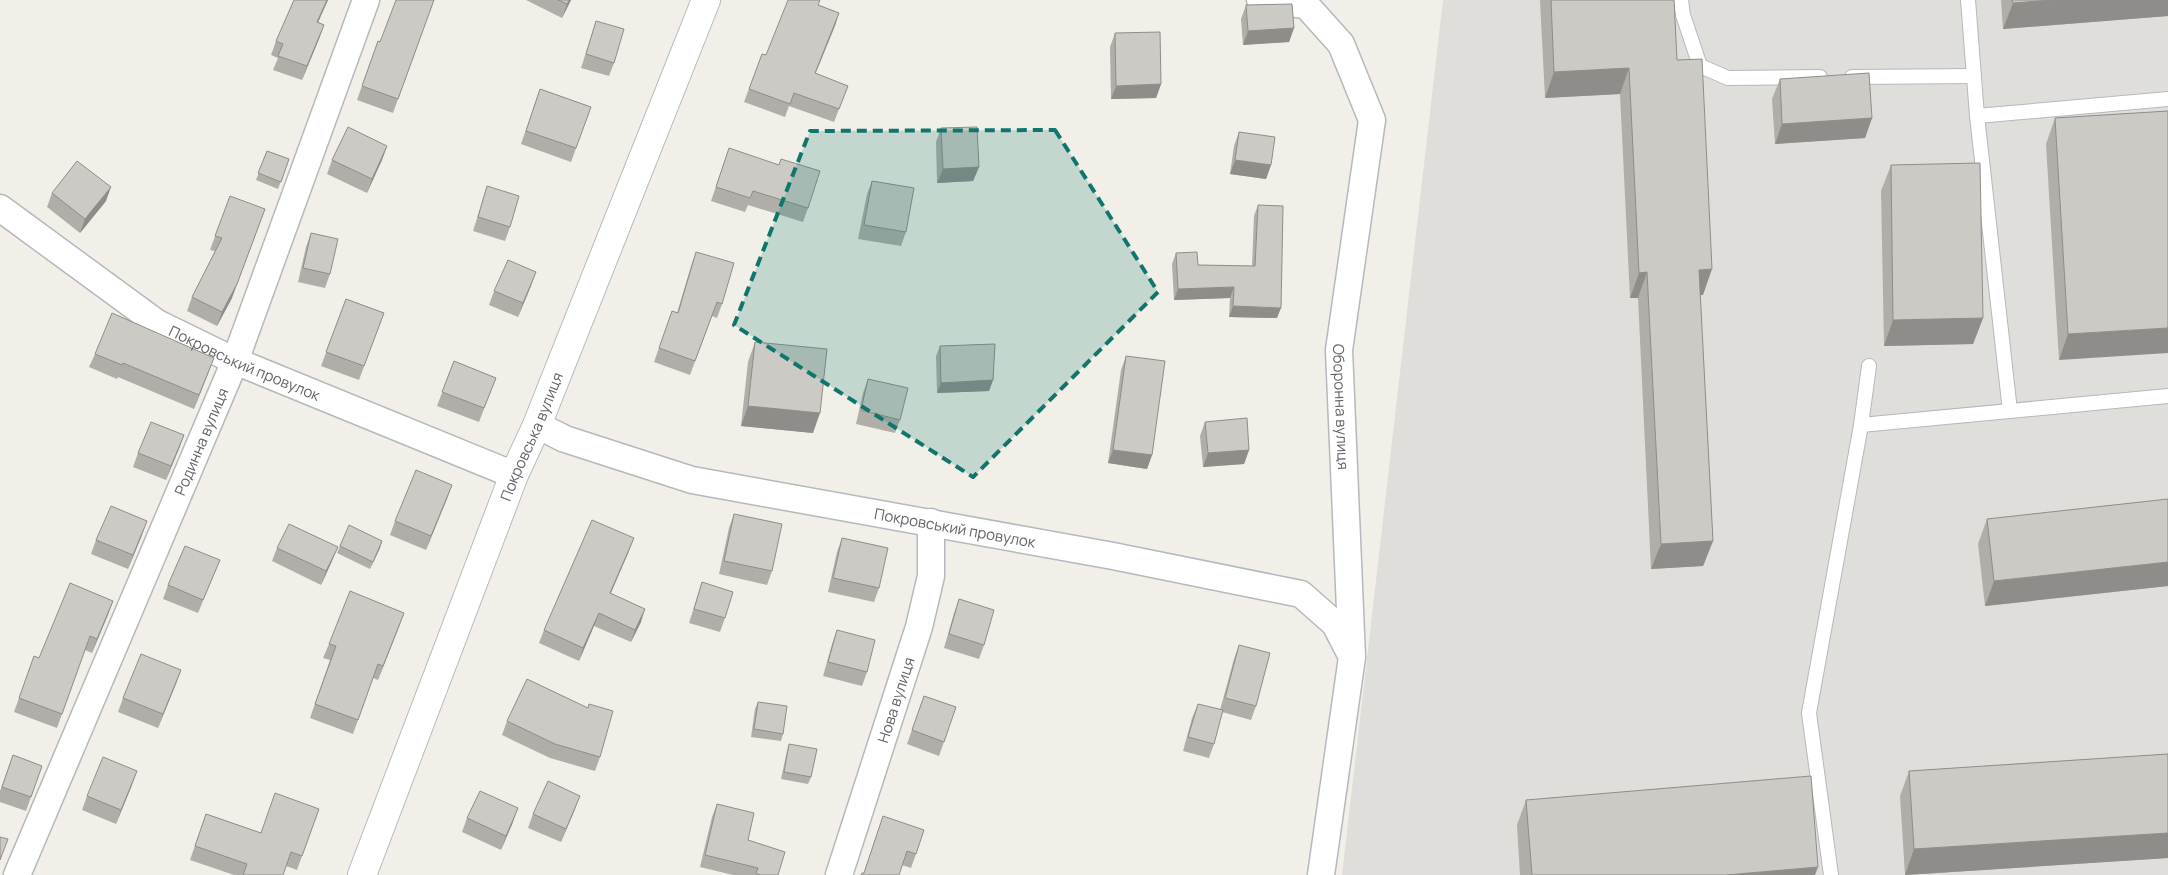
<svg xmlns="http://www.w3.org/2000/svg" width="2168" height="875" viewBox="0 0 2168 875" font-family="Manrope,sans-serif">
	<rect width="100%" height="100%" fill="#f1efe8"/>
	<polygon fill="#e0deda" points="1443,0 2168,0 2168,875 1342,875"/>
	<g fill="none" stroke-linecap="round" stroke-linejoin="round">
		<defs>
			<g id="lane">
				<polyline points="1681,0 1683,15 1700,66 1728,78 1820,77"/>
				<polyline points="1968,0 1977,116 2010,411"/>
				<polyline points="1852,77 1974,76"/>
				<polyline points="1977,116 2168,99"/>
				<polyline points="1861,425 2168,396"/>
				<polyline points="1831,875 1809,713 1861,425 1869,366"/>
			</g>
			<g id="street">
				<path id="s1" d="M1260 0 1306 5 1341 44 1372 120 1339 350 1352 657 1321 875"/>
				<path id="s2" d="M0 208 157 323 235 361 514 475"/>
				<path id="s3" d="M537 425 565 439 692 480 1113 556 1301 594 1335 624 1350 653"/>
				<path id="s4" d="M17 875 235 361 366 0"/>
				<path id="s5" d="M839 875 919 627 931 576V522"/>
			</g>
			<g id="secondary">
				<path id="s6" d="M362 875 514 475 537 425 706 0"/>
			</g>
		</defs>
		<use href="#lane" stroke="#b5b8bc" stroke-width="16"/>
		<use href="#street" stroke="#b5b8bc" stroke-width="29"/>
		<use href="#secondary" stroke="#b6babf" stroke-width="30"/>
		<use href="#lane" stroke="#fff" stroke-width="14"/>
		<use href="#street" stroke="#fff" stroke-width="26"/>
		<use href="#secondary" stroke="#fff" stroke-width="28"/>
	</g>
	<g fill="#afaea9">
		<polygon points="294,0 328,0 318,22 324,25 319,39 302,80 273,70 278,58 271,55 276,41"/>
		<polygon points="434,0 393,113 357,100 378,41 380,42"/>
		<polygon points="526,0 571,0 562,18"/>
		<polygon points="1540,0 1674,0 1677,60 1703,295 1700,295 1713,541 1703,566 1651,569 1638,298 1630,298 1620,94 1545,98"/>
		<polygon points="2001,0 2168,0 2168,16 2003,29"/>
		<polygon points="819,5 839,13 815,74 848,86 834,122 789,106 785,117 744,102 762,54 766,55"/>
		<polygon points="1246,5 1294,28 1289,42 1243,45 1241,19"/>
		<polygon points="596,21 614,63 609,76 581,68"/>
		<polygon points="1115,33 1161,84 1156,98 1111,99 1110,47"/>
		<polygon points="1780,79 1872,118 1865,138 1775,144 1772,99"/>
		<polygon points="540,89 591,107 571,162 521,144"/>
		<polygon points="2168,111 2059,360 2046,144 2055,118"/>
		<polygon points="941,128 979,167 973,181 937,183 936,142"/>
		<polygon points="1239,132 1271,165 1266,179 1230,174 1234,146"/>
		<polygon points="387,146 382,160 367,193 327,174 332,160"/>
		<polygon points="729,148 808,208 803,222 748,205 745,212 711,201"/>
		<polygon points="267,151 289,159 278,189 256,180"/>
		<polygon points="1891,165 1983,318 1973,344 1884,346 1881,191"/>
		<polygon points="872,181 906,232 901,246 858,239 867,194"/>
		<polygon points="487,186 510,227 505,241 473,231"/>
		<polygon points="52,193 106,201 80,233 47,207"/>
		<polygon points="230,196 232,298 217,326 187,311 192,297 215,251 210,250"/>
		<polygon points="1258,205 1277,318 1229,317 1230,298 1174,300 1172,264 1176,253 1198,265 1252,266 1254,216"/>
		<polygon points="311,233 330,274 325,288 298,282 306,247"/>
		<polygon points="696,252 722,304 717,318 712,316 690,375 654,362 672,311 677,313 691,266"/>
		<polygon points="531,286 518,317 489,305 494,291"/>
		<polygon points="346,299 384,313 359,380 321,366"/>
		<polygon points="755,342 813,433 741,426 748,362"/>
		<polygon points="940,346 993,380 989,391 937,393 936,356"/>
		<polygon points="95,354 209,371 194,409 118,377 117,379 89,367"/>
		<polygon points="1126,356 1152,455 1147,469 1108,463 1121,370"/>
		<polygon points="454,361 496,378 479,422 437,406"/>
		<polygon points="868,379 900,420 895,433 856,424 863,393"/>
		<polygon points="1205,422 1249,450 1244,464 1203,467 1200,436"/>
		<polygon points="184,435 166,480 133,467 138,453"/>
		<polygon points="452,485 426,550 390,535 395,521"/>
		<polygon points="734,514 772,571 767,585 719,574 729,528"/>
		<polygon points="1987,519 2168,586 1985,606 1978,544"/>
		<polygon points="142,535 128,569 91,554 96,540"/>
		<polygon points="842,538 879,588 874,602 828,592 837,552"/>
		<polygon points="340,546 380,548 370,569 337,553"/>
		<polygon points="277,548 332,561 321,585 272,561"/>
		<polygon points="629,551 611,593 641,622 631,642 594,626 579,661 539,643 544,630"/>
		<polygon points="220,560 198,613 163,599 168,585"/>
		<polygon points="702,582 725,618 720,632 689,623"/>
		<polygon points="959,599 984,645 979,659 944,648 954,613"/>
		<polygon points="113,601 92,653 85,650 57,728 14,712 34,656 39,658"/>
		<polygon points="404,613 378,680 373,678 353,734 310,718 330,660 323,658 329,644"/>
		<polygon points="837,630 867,672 862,686 823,676 832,644"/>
		<polygon points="1239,645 1256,706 1251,720 1222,712 1214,744 1209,758 1183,751 1192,718 1198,704 1220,710 1234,659"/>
		<polygon points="181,670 158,728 118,712 123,698"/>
		<polygon points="924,696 956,707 939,756 907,744"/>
		<polygon points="758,702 783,734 781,741 751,737 755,709"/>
		<polygon points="507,721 600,757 595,771 550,758 502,735"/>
		<polygon points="789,744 811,777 808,784 781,779 787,751"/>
		<polygon points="2168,754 2168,858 1905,875 1900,796 1909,771"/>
		<polygon points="13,755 42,766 26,811 0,802 0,791"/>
		<polygon points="132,785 116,824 82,810 87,796"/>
		<polygon points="1526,800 1815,875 1520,875 1517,825"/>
		<polygon points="717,804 778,875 733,875 700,867 712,817"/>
		<polygon points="319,809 297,870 286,866 283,875 234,875 190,860 206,814 261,833"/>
		<polygon points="575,809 561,842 528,828 533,814"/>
		<polygon points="883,816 916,854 911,868 902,865 864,873"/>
		<polygon points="467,818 513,822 501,850 462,832"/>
	</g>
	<g fill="#8f8d8a">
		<polygon points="327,0 328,0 312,36 317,22"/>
		<polygon points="569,0 571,0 562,18 567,4"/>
		<polygon points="2052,0 2168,0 2168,16 2003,29 2013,3"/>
		<polygon points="839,13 835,26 810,87 815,73"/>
		<polygon points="324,25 319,39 302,80 307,66"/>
		<polygon points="1294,28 1289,42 1243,45 1248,31"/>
		<polygon points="1629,68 1620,94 1545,98 1554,72"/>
		<polygon points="1161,84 1156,98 1111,99 1116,86"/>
		<polygon points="1872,118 1865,138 1775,144 1782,124"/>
		<polygon points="387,146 382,160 367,193 372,179"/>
		<polygon points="1235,160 1271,165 1266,179 1230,174"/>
		<polygon points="979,167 973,181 937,183 943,169"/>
		<polygon points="111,187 106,201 80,233 85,219"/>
		<polygon points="265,209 232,298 217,326 222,312"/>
		<polygon points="1712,269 1703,295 1690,295 1699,270"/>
		<polygon points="536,272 531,286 518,317 523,303"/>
		<polygon points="1647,272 1638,298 1630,298 1639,273"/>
		<polygon points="1234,287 1230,298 1174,300 1178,289"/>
		<polygon points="1233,306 1281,308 1277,318 1229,317"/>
		<polygon points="1983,318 1973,344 1884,346 1893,320"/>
		<polygon points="2168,328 2168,353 2059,360 2068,334"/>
		<polygon points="214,358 209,371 194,409 199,395"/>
		<polygon points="993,380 989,391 937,393 941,383"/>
		<polygon points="748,406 820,413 813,433 741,426"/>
		<polygon points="184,435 179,449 166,480 171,466"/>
		<polygon points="1113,450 1152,455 1147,469 1108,463"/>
		<polygon points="1249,450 1244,464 1203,467 1208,453"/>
		<polygon points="452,485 447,499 426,550 431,536"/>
		<polygon points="147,521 142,535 128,569 133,555"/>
		<polygon points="634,538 629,551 605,606 610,593"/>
		<polygon points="382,541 380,548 370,569"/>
		<polygon points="1713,541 1703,566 1651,569 1661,544"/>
		<polygon points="338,547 332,561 321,585 326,571"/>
		<polygon points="2168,562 2168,586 1985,606 1994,581"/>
		<polygon points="113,601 108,615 92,653 97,639"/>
		<polygon points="645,609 641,622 631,642 635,630"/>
		<polygon points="404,613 399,627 378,680 383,666"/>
		<polygon points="599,613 594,626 579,661 583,648"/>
		<polygon points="181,670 176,684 158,728 163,714"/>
		<polygon points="137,771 132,785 116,824 121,810"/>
		<polygon points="580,796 575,809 561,842 566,829"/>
		<polygon points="518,808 513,822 501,850 506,836"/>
		<polygon points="2168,833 2168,858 1905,875 1914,849"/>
		<polygon points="1818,867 1815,875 1726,875"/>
	</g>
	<g fill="#cccac5" stroke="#8f8d8a">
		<polygon points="294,0 327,0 317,22 324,25 307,66 278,56 283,44 276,41"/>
		<polygon points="396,0 434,0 398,99 362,86 378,41 380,42"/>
		<polygon points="558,0 569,0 567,4"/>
		<polygon points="788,0 820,0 818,5 839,13 815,73 848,86 839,109 794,93 790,104 749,89 762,54 766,55"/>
		<polygon points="1551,0 1674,0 1677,60 1702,59 1712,269 1699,270 1713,541 1661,544 1647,272 1639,273 1629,68 1554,72"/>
		<polygon points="2012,0 2052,0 2013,3"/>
		<polygon points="1292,4 1294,28 1248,31 1246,5"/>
		<polygon points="596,21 624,29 614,63 586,54"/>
		<polygon points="1160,32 1161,84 1116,86 1115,33"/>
		<polygon points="1869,73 1872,118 1782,124 1780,79"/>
		<polygon points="540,89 591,107 576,148 526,131"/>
		<polygon points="2168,111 2168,328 2068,334 2055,118"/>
		<polygon points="348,127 387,146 372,179 332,160"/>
		<polygon points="977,127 979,167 943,169 941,128"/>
		<polygon points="1239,132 1275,137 1271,165 1235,160"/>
		<polygon points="729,148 779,165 781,159 820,171 808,208 753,191 750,198 716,187"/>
		<polygon points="267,151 289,159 281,182 258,173"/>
		<polygon points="77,161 111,187 85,219 52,193"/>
		<polygon points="1980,163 1983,318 1893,320 1891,165"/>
		<polygon points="872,181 914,188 906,232 864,225"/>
		<polygon points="487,186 519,196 510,227 478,217"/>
		<polygon points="230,196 265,209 237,284 222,312 192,297 222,238 215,236"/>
		<polygon points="1258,205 1283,206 1281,308 1233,306 1234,287 1178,289 1176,253 1197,252 1198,265 1255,266"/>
		<polygon points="311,233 338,239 330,274 303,268"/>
		<polygon points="696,252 734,263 722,304 717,302 695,361 659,348 672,311 678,313"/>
		<polygon points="508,260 536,272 523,303 494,291"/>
		<polygon points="346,299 384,313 364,366 326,352"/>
		<polygon points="112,313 214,358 199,395 123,363 122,365 95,354"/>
		<polygon points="755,342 827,349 820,413 748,406"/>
		<polygon points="995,344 993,380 941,383 940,346"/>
		<polygon points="1126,356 1165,361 1152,455 1113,450"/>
		<polygon points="454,361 496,378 484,408 442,392"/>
		<polygon points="868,379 908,388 900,420 861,410"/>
		<polygon points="1247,418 1249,450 1208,453 1205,422"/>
		<polygon points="151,422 184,435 171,466 138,453"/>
		<polygon points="416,470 452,485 431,536 395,521"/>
		<polygon points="2168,499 2168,562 1994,581 1987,519"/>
		<polygon points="111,506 147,521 133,555 96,540"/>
		<polygon points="734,514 782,524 772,571 724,561"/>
		<polygon points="592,520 634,538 610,593 645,609 635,630 599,613 583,648 544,630"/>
		<polygon points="289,524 338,547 326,571 277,548"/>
		<polygon points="349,525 382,541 373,562 340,546"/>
		<polygon points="842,538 888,548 879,588 833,578"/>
		<polygon points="185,546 220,560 203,600 168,585"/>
		<polygon points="702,582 733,592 725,618 694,609"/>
		<polygon points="70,583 113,601 97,639 90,636 62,714 19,698 34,656 39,658"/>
		<polygon points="350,591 404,613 383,666 378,664 358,720 315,704 336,646 329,644"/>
		<polygon points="959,599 994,610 984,645 949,634"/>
		<polygon points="837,630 875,640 867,672 828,662"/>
		<polygon points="1239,645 1270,653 1256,706 1225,698"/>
		<polygon points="141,654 181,670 163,714 123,698"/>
		<polygon points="527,679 588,708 589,704 613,711 600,757 555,744 507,721"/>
		<polygon points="924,696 956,707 944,742 912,730"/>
		<polygon points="758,702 787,706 783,734 754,729"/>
		<polygon points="1198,704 1223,710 1214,744 1188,737"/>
		<polygon points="789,744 817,749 811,777 784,772"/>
		<polygon points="2168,754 2168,833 1914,849 1909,771"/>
		<polygon points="13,755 42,766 31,797 2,787"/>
		<polygon points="103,757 137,771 121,810 87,796"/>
		<polygon points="1811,776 1818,867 1726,875 1532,875 1526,800"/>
		<polygon points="548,781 580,796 566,829 533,814"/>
		<polygon points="480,791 518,808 506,836 467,818"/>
		<polygon points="275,793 319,809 302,856 291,852 283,875 243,875 247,864 195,846 206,814 261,833"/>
		<polygon points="717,804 754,813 748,840 785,852 778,875 760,875 756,873 758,868 705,855"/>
		<polygon points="883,816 924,830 916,854 907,851 899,875 861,875 862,873 864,873"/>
		<polygon points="0,837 8,839 0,860"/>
	</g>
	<path fill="#0f766e" fill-opacity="0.2" stroke="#0f766e" stroke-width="4" stroke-dasharray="10 6" stroke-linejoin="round" d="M1055 130 1158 292 973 477 734 325 810 131Z"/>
	<g text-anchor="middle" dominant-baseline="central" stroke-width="4" stroke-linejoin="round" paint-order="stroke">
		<g font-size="15" fill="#5f6368" stroke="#fff">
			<text stroke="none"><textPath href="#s2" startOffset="291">Покровський провулок</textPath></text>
			<text stroke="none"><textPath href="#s1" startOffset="470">Оборонна вулиця</textPath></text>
			<text stroke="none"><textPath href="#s6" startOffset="470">Покровська вулиця</textPath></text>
			<text stroke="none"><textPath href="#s4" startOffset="471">Родинна вулиця</textPath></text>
			<text stroke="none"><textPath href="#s3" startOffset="432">Покровський провулок</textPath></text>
			<text stroke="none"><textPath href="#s5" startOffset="184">Нова вулиця</textPath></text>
		</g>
	</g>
</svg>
